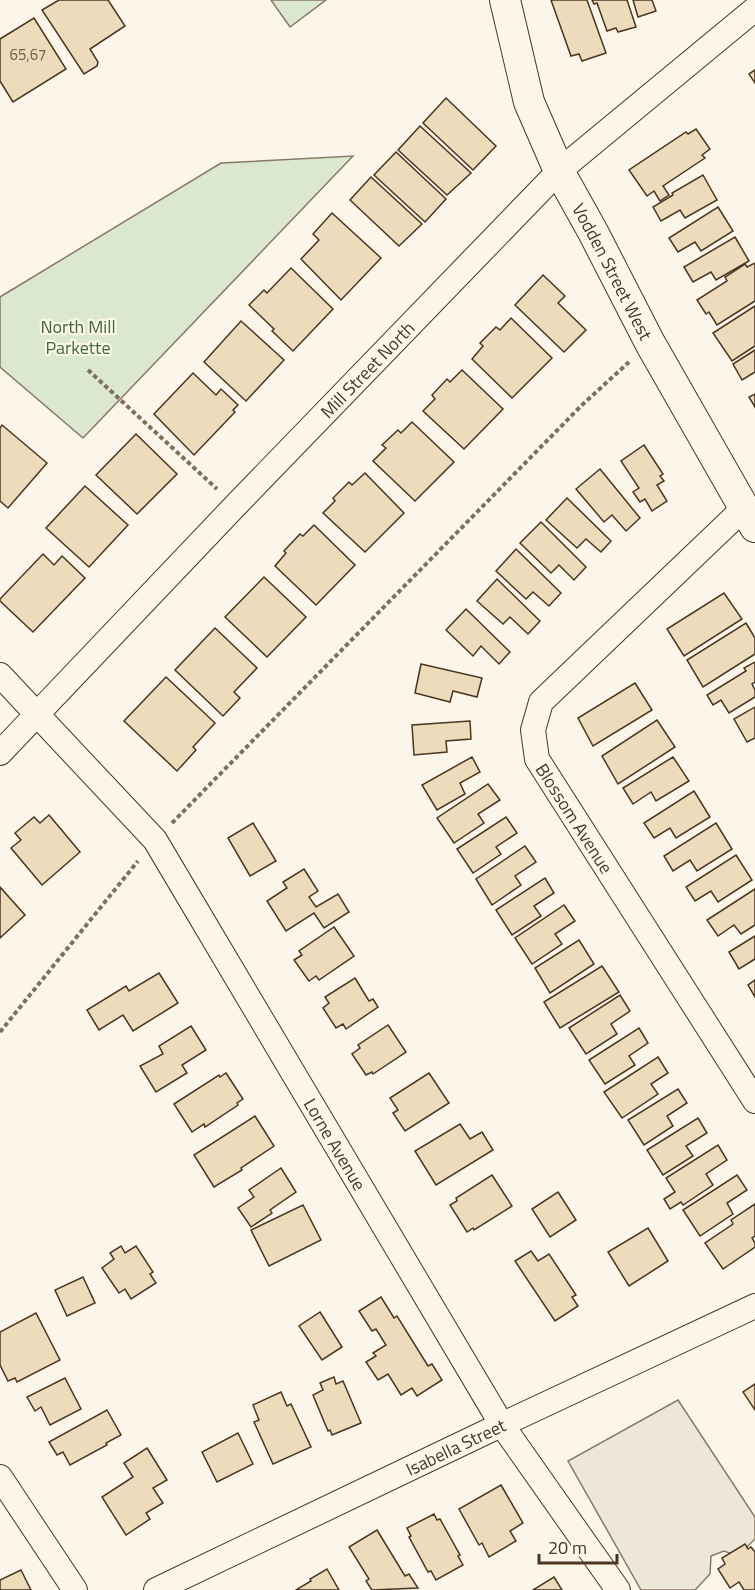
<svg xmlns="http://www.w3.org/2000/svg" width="755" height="1590" viewBox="0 0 755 1590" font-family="'Titillium Web',sans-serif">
	<rect width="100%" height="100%" fill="#fbf6e9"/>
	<g fill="#dce7d0" stroke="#887966" stroke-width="1.5">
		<polygon points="271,0 326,0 290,27"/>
		<polygon points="353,156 83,438 0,367 0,297 221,163"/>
	</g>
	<polygon fill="#ede7d9" stroke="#887966" stroke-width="1.5" points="678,1400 755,1517 755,1539 738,1556 724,1551 711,1556 710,1574 695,1590 641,1590 568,1461"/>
	<g fill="#ecdcbc" stroke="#4a3520" stroke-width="1.5">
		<polygon points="59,0 108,0 125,26 90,49 98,62 97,66 84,74 42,10"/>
		<polygon points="551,0 587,0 606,53 582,61 579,54 571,56"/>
		<polygon points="592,0 627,0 636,27 618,32 616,28 607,31 597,3 594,4"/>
		<polygon points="633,0 652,0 656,11 638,17"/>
		<polygon points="34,18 66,69 13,102 0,81 0,39"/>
		<polygon points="755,70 755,83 749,74"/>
		<polygon points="446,98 496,146 473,170 423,123"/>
		<polygon points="420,126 471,173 447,195 398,150"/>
		<polygon points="696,129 710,149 702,155 705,158 663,186 669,195 660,201 654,191 647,196 629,170 686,132 688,134"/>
		<polygon points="396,152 446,199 425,222 374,175"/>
		<polygon points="703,175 717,200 685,218 680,210 661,221 653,207 673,195 672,193"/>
		<polygon points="371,177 422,224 399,246 350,200"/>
		<polygon points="718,207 733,231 701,251 695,242 678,252 669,238"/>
		<polygon points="332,213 381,258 341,300 301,259 319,240 313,234"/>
		<polygon points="735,237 749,261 716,280 711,272 693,282 684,267"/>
		<polygon points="755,263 755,301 717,325 709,312 706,314 697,300 727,281 725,277 745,264 747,267"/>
		<polygon points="291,268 333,309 293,351 272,331 274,329 249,305 264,290 267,293"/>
		<polygon points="543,275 565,296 558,303 586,330 564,352 515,305"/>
		<polygon points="755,306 755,346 732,361 713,333"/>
		<polygon points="511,318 552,358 512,398 472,359 483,346 480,343 496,327 500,330"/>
		<polygon points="241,321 284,360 246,401 204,362"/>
		<polygon points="755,350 755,372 742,380 733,364"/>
		<polygon points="462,370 503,409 464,449 423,411 435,399 432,395 447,379 450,382"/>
		<polygon points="193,373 216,395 221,389 238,405 233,410 235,412 194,455 154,414"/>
		<polygon points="755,394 755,407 749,397"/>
		<polygon points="412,422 454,462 415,501 373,461 386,448 382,445 398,430 401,433"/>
		<polygon points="2,425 47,463 8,508 0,501 0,428"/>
		<polygon points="136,434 177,474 137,514 96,475"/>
		<polygon points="644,445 663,474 660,476 664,481 657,485 667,501 652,511 645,499 640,502 633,492 639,488 621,461"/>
		<polygon points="600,469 640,518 626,531 612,515 604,522 576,489"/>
		<polygon points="365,473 404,513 365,552 323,513 335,501 333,498 349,482 352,485"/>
		<polygon points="85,486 128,525 89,567 46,528"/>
		<polygon points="567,498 611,541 601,552 586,539 577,548 546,520"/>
		<polygon points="541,522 586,567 574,580 559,565 551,573 520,543"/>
		<polygon points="314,525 355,565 316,605 275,566 286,553 284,551 300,534 303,536"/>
		<polygon points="516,549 561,593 549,606 533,592 526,599 496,571"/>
		<polygon points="43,554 54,565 62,556 85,578 33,632 0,601 0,599"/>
		<polygon points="264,577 306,617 267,657 225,617"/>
		<polygon points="497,579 540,621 528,634 510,617 503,624 477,601"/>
		<polygon points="724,593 742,619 684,656 667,629"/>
		<polygon points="466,609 510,652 499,664 481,646 473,656 446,630"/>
		<polygon points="746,623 755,638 755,654 703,687 687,660"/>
		<polygon points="215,628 257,668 234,692 240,698 223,716 175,670"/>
		<polygon points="755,662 755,682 752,684 755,690 755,697 729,713 721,700 713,705 707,695 746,671 744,668"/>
		<polygon points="421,664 482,678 477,697 453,691 450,702 415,693"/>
		<polygon points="166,677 215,723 193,747 196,750 177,771 124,721"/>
		<polygon points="635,683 652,710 593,746 578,718"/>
		<polygon points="755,707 755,738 747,742 734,719"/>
		<polygon points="657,720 675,747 618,784 602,756"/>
		<polygon points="470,721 471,739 446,741 447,752 414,755 412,725"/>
		<polygon points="472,757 480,772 460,783 465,794 437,810 422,785"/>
		<polygon points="673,757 689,781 656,801 651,792 633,804 623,788"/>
		<polygon points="488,784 500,800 478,814 484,823 454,843 437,818"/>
		<polygon points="694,791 710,817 676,838 670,828 654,838 644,823"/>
		<polygon points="49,815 80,852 42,885 11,848 21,840 15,833 34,817 40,823"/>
		<polygon points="506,817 517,833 496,847 501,854 473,873 457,849"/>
		<polygon points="253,823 276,861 250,876 228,838"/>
		<polygon points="716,823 732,849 697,871 690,860 673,871 664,856"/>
		<polygon points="525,846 536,862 515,876 521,885 492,905 476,879"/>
		<polygon points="736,855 752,880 718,902 711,891 695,901 686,887"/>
		<polygon points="304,869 318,891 309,897 316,907 338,894 349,912 324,928 314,913 286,931 267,901 287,888 283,882"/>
		<polygon points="545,878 554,893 534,906 541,916 512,935 496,910"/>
		<polygon points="0,887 25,915 0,938"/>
		<polygon points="755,889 755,925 741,934 734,925 718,936 707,920"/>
		<polygon points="564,905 575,921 555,934 562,944 532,964 515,938"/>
		<polygon points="334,927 354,956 319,980 316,976 309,981 294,960 302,955 299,951"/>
		<polygon points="755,936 755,959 739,969 729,952"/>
		<polygon points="579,940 594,964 550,993 535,968"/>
		<polygon points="602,966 619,992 560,1028 544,1002"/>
		<polygon points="159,973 178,1003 133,1031 123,1015 99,1030 87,1010 126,986 129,991"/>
		<polygon points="355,978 369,1001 373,999 378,1007 346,1029 343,1024 336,1028 323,1008 329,1003 325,997"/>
		<polygon points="755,980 755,997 748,985"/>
		<polygon points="620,995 630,1011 611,1024 617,1034 586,1054 569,1028"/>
		<polygon points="388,1025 406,1052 373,1074 372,1072 366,1075 352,1054 360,1048 358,1045"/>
		<polygon points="191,1026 206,1050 182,1065 187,1073 156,1092 140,1066 163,1054 159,1046"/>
		<polygon points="639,1028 648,1043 629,1056 635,1065 605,1084 589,1060"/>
		<polygon points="658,1057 668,1073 651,1084 658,1094 622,1118 604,1092"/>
		<polygon points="226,1073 243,1099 237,1103 238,1105 205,1127 204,1124 192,1132 174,1104 219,1075 220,1077"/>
		<polygon points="429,1073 449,1103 405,1131 393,1113 398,1110 390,1098"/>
		<polygon points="678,1089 687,1103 667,1116 673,1126 644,1145 628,1120"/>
		<polygon points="255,1116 274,1146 241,1168 242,1170 214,1187 194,1155"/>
		<polygon points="698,1118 707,1133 686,1146 693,1156 663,1175 647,1150"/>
		<polygon points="460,1124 470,1139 482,1132 493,1150 436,1185 415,1151"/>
		<polygon points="718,1145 727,1160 706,1174 713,1185 683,1205 681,1202 670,1209 664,1199 675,1192 666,1178"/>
		<polygon points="281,1168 296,1192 270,1210 272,1213 251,1227 238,1208 254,1197 249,1190"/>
		<polygon points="492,1175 512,1206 474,1230 473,1228 467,1232 450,1205 457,1201 456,1198"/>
		<polygon points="737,1175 747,1190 727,1203 733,1214 700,1236 683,1210"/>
		<polygon points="558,1192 576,1220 550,1237 532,1209"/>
		<polygon points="755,1204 755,1236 752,1238 755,1243 755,1247 723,1269 705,1243 733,1224 731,1220"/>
		<polygon points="303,1205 321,1240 269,1266 251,1230"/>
		<polygon points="648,1228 668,1261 629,1286 608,1252"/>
		<polygon points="121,1246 125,1253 136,1246 153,1272 150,1274 156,1283 131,1299 125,1289 119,1293 102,1268 114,1259 110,1253"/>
		<polygon points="531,1251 538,1261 549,1254 576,1295 572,1297 578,1306 555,1321 515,1261"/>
		<polygon points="83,1277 95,1303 67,1316 55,1290"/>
		<polygon points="381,1297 394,1318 397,1316 428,1366 432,1364 442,1380 417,1396 412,1388 401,1395 388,1374 378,1380 366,1362 376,1356 373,1353 386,1345 376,1329 372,1331 359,1311"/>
		<polygon points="320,1312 342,1347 322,1360 299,1326"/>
		<polygon points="36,1313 60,1360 17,1382 15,1378 8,1381 0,1365 0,1332"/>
		<polygon points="334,1377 336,1384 343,1381 361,1423 332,1435 330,1430 328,1431 313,1395 323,1390 320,1383"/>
		<polygon points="65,1378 81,1409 50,1425 41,1407 35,1411 27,1397"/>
		<polygon points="755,1384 755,1410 743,1392"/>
		<polygon points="281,1392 287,1406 291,1404 311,1447 273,1464 254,1422 259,1420 253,1405"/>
		<polygon points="107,1410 121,1435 106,1443 107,1445 70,1465 63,1452 57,1455 49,1442"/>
		<polygon points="238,1433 253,1464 217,1482 202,1452"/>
		<polygon points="147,1448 167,1480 153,1488 163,1503 146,1513 150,1519 126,1535 102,1497 133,1477 124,1463"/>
		<polygon points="501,1485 523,1523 510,1531 516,1541 489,1557 482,1543 479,1545 459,1509"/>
		<polygon points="434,1514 437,1520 440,1519 460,1555 458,1556 463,1565 436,1580 431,1571 428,1572 409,1537 411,1536 407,1528"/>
		<polygon points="377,1530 405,1576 409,1574 418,1588 372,1590 366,1581 369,1579 349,1547"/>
		<polygon points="745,1544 748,1549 751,1547 755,1552 755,1590 744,1590 739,1582 730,1588 718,1569 725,1564 722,1558"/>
		<polygon points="327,1569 339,1590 296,1590 311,1581 310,1579"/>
		<polygon points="21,1570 31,1590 0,1590 0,1580"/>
		<polygon points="554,1577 562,1590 533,1590"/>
	</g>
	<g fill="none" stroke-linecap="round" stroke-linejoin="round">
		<defs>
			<g id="minor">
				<path id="s1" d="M743 509 541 702 533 730 537 759 755 1101"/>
				<path id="s2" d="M0 675 155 840 502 1425 618 1590"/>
				<path id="s3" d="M0 753 235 506 559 171 755 9"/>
				<polyline points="0,1477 75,1590"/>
				<path id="s4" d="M156 1590 484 1433 755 1306"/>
			</g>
			<g id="tertiary">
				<path id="s5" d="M505 0 529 102 559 171 593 232 650 343 755 527"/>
			</g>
		</defs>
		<use href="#minor" stroke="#4a3520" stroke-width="26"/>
		<use href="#tertiary" stroke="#4a3520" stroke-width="32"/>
		<g stroke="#7f6f5c" stroke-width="4" stroke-dasharray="4.5 3" stroke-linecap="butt">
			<polyline points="88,370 217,489"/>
			<polyline points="172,823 582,405 629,362"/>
			<polyline points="0,1032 138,861"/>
		</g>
		<use href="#minor" stroke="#fbf6e9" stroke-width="24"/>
		<use href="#tertiary" stroke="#fbf6e9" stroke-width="30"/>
	</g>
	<g text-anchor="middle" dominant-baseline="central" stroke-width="4.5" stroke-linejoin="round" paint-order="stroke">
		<g font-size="15" fill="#725f47">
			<text x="28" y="54">65,67</text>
		</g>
		<g font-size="18" fill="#4a3520" stroke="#fbf6e9">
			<text stroke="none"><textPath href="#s5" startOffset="294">Vodden Street West</textPath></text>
			<text stroke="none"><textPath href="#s3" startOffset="531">Mill Street North</textPath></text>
			<text stroke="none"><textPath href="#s1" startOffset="408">Blossom Avenue</textPath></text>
			<text stroke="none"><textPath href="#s2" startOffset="580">Lorne Avenue</textPath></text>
			<text stroke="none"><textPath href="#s4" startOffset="332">Isabella Street</textPath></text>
		</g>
		<g font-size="18" fill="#436837" stroke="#fbf6e9">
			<text x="78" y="326">North Mill<tspan x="78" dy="21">Parkette</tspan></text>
		</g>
	</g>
	<path d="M539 1554v9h78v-9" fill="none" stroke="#4a3520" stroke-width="3"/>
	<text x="548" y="1554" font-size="18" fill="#4a3520" stroke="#fbf6e9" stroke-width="4.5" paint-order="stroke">20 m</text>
</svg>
